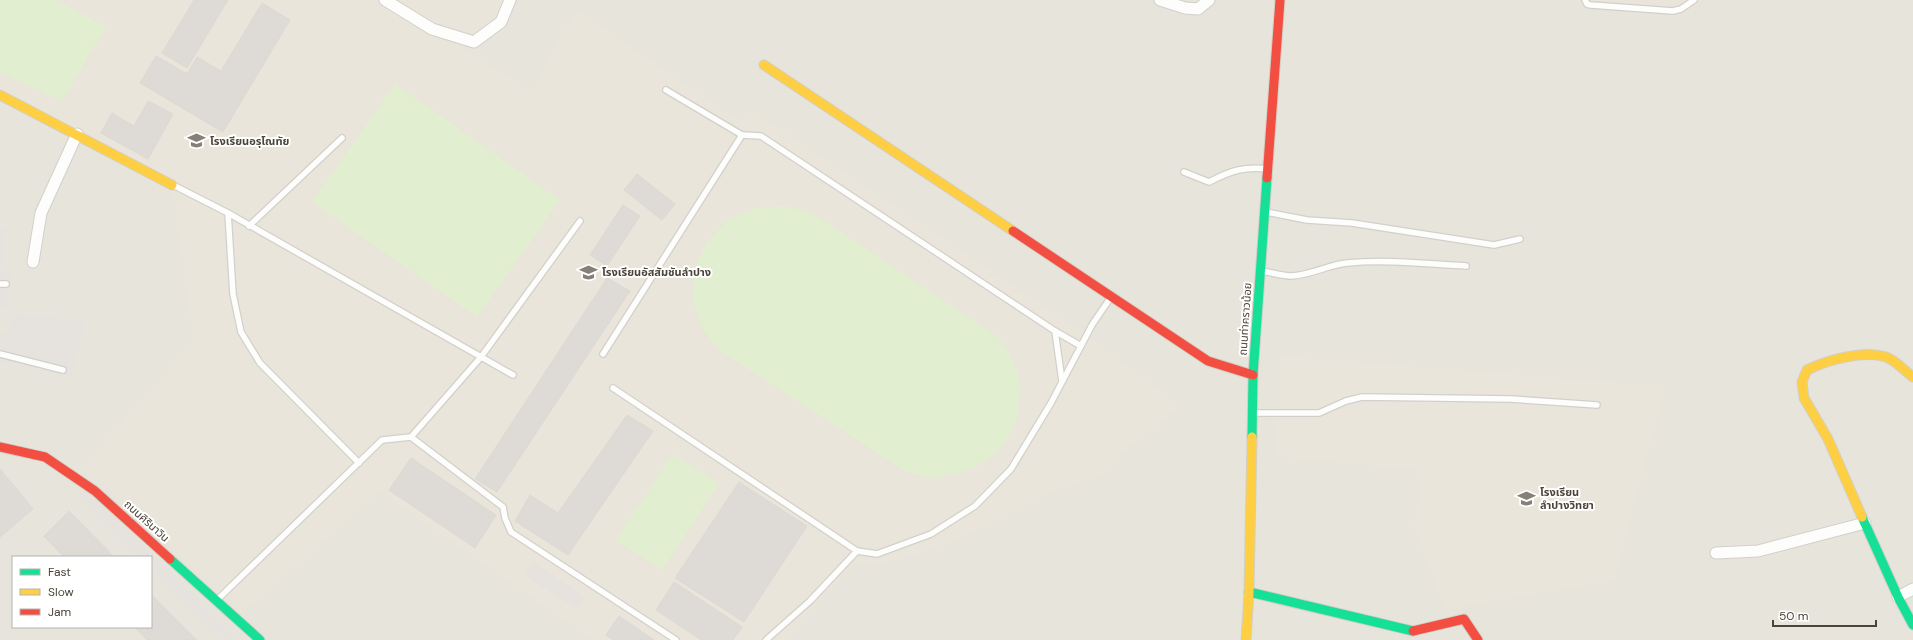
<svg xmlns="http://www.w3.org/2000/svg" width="1913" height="640" viewBox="0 0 1913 640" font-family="'DM Sans','Noto Sans Thai',sans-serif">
	<rect width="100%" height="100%" fill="#f4f2ee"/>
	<path fill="#e7e4dc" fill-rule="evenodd" d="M0 0H1913V640H0ZM13 557H151V627H13Z"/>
	<g fill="#eae5da">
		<polygon points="0,0 510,0 501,22 474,42 434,30 531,92 576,10 741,122 750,109 1080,331 1180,406 1124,452 1102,475 1040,496 945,544 896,561 853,565 784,640 593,640 380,491 242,613 83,466 194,342 172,185 0,96"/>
		<polygon points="1578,0 1702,0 1684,15 1578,5"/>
		<polygon points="1282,356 1665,386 1614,581 1445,609 1414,526 1423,471 1276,456"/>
	</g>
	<g fill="#e1eecf">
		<polygon points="0,0 56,0 106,27 62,101 0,72"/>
		<polygon points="395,84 560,200 477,317 312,202"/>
		<path d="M786 206 814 214 998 337C1007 350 1016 363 1019 380 1021 385 1019 392 1019 398 1019 445 979 475 935 477 925 478 914 473 905 471L719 350 701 327 693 299 694 270 706 243 729 219 757 208Z"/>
		<polygon points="673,454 719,484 662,570 616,540"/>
	</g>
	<g fill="#e6e3df">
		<polygon points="0,227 6,228 2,271 11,271 7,308 0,307"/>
		<polygon points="16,314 85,321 71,376 0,361 0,333 6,333"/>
		<polygon points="84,488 239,640 223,640 151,569 151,557 139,557 77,496"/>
		<polygon points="533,562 585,597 577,609 525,575"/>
	</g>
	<g fill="#dedbd6" stroke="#dcd9d4">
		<polygon points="194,0 228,0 187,68 162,53"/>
		<polygon points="262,3 290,20 223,132 140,83 156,56 187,74 197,57 221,71"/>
		<polygon points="148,101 173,114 148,159 101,133 112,113 134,126"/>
		<polygon points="637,174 675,204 662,220 624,190"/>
		<polygon points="623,205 640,216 607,266 590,255"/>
		<polygon points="607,278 630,291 497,492 475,479"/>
		<polygon points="627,415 653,431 568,555 515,521 530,495 558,513"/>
		<polygon points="411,458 496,515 475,548 389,490"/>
		<polygon points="0,469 33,509 0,537"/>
		<polygon points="739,482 807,526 744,622 675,578"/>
		<polygon points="69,511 114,557 64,557 44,536"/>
		<polygon points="674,582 742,627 733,640 701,640 656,610"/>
		<polygon points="151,594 197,640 147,640 134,627 151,627"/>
		<polygon points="619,616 654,640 613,640 606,635"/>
	</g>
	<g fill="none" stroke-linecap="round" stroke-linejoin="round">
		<defs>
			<g id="lane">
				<polyline points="1585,0 1587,4 1591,5 1673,11 1681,9 1694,0"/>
				<polyline points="666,90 742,135 761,136 1055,331 1062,381"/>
				<path d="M1184 172 1209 182C1230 171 1244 166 1268 169"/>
				<polyline points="173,185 228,213 513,375"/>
				<polyline points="1266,212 1307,220 1352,223 1494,245 1520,239"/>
				<polyline points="228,213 233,294 241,332 260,363 359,463"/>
				<polyline points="249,226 342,138"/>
				<path d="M1261 271C1270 272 1282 276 1291 276 1311 275 1328 265 1347 263 1387 259 1426 264 1466 266"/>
				<polyline points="0,284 6,284"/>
				<polyline points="1055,331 1081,346"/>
				<polyline points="0,354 63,370"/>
				<polyline points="603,354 742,135"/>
				<polyline points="613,388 857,551 877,554 931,534 975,506 1011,469 1051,403 1092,325 1111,297"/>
				<polyline points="1253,413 1319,413 1346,401 1362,397 1511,399 1597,405"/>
				<polyline points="411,437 503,507 505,518 511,532 676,640"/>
				<polyline points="217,600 382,440 411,437 481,357 580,221"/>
				<polyline points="766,640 810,601 857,551"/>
			</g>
			<g id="street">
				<polyline points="385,0 432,29 474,42 501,22 510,0"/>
				<polyline points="1160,0 1185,8 1198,9 1209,0"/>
				<polyline points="33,262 41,213 77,134"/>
				<polyline points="1716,553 1758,551 1865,523"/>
				<polyline points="1898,597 1913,589"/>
			</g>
			<g id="fast">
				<polyline points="1252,437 1253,375 1267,178"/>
				<polyline points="1862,517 1898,597 1913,625"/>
				<polyline points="170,559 260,640"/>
				<polyline points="1249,592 1413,631"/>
			</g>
			<g id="slow">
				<polyline points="764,65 1013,231"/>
				<polyline points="0,95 172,185"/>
				<path d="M1862 517 1828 439 1804 398 1802 382 1807 370C1827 360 1863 350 1886 357 1895 360 1905 371 1913 377"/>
				<polyline points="1246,640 1249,592 1252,437"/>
			</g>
			<g id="jam">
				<polyline points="1267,178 1280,0"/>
				<polyline points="1013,231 1208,361 1253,375"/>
				<polyline points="0,447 45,457 95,491 170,559"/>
				<polyline points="1413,631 1464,619 1478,640"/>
			</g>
		</defs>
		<use href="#lane" stroke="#d2d0cb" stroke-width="8"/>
		<use href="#street" stroke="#d2d0cb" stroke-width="13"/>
		<use href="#fast" stroke="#d3cfc5" stroke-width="11"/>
		<use href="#slow" stroke="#d3cfc5" stroke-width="11"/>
		<use href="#jam" stroke="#d3cfc5" stroke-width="11"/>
		<use href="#lane" stroke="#fdfdfc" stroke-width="5.5"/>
		<use href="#street" stroke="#fdfdfc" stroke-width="11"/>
		<use href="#fast" stroke="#16e098" stroke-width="9"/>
		<use href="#slow" stroke="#ffcf43" stroke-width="9"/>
		<use href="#jam" stroke="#f24e42" stroke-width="9"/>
	</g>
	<defs>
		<symbol id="school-bare" viewBox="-9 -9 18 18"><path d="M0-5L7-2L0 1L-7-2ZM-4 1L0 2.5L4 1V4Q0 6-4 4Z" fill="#868178" stroke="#fff" stroke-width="2.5" paint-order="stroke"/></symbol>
	</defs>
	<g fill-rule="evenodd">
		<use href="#school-bare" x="184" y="128" width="25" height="25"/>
		<use href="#school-bare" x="576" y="260" width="25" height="25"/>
		<use href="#school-bare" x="1514" y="486" width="25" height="25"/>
	</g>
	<g text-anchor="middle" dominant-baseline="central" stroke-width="4" stroke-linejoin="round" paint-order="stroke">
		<g font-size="11" font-weight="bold" fill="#4b4439" stroke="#fff" text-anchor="start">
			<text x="210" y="141">โรงเรียนอรุโณทัย</text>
			<text x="602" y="272">โรงเรียนอัสสัมชันลำปาง</text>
			<text x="1540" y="492">โรงเรียน<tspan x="1540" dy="13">ลำปางวิทยา</tspan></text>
		</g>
		<g font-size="11" fill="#4b4439" stroke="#fff">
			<text transform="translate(1245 319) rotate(-86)">ถนนท่าคราวน้อย</text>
			<text transform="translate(147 521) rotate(42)">ถนนศิรินาวิน</text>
		</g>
	</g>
	<rect x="12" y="556" width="140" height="72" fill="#ffffff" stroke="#b7b4b0"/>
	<rect x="20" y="569" width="20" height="6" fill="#16e098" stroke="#b7b4b0"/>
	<text x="48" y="576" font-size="12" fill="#4b4439">Fast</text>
	<rect x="20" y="589" width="20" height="6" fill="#ffcf43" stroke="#b7b4b0"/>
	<text x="48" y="596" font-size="12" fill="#4b4439">Slow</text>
	<rect x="20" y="609" width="20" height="6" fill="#f24e42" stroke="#b7b4b0"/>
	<text x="48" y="616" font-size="12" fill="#4b4439">Jam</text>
	<path d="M1773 620v6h103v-6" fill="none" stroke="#4b4439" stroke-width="2"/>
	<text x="1779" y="620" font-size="12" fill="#4b4439" stroke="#ffffff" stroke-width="3" paint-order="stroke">50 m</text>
</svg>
